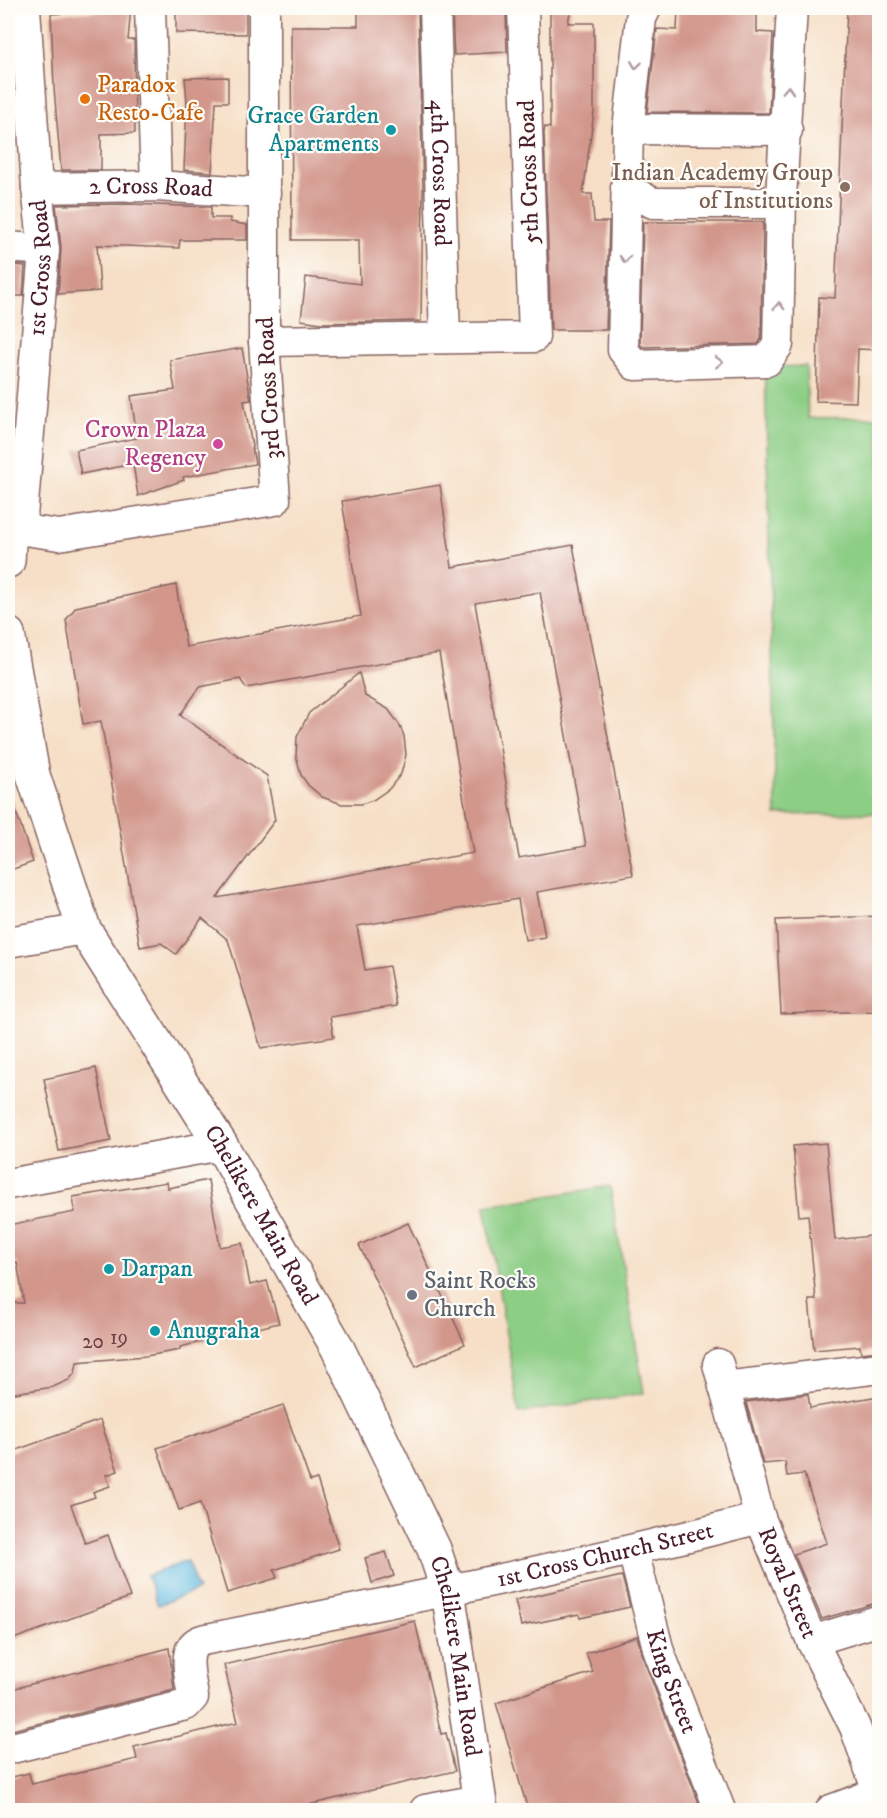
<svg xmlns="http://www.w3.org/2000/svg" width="887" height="1818" viewBox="0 0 887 1818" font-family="'IM FELL DW Pica',serif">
	<rect width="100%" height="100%" fill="#fdfcf7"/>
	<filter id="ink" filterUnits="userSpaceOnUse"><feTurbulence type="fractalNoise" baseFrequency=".0167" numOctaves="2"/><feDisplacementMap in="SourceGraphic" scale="12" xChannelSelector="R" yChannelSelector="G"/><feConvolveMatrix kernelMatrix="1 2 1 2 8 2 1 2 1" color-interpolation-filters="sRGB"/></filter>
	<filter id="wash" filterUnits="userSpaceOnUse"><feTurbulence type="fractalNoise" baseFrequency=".008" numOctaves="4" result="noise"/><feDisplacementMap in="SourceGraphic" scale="24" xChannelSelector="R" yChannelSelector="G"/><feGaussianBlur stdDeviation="1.35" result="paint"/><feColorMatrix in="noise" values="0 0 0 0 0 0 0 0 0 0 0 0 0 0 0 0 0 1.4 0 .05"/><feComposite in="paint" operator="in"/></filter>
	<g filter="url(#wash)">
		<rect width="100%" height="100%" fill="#f6dfc6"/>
		<g fill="#8dce85" stroke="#6c7658" stroke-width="1.5">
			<polygon points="806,366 808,418 879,417 879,859 878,813 776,815 765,367"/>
			<polygon points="610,1186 644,1393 519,1413 485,1206"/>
		</g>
		<polygon fill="#65bce2" stroke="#586e86" stroke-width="1.5" points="187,1561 198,1590 158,1605 147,1576"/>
		<g id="blocks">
			<g fill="#d2968b" fill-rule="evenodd">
				<polygon points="109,8 131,8 128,40 134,40 135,133 101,134 101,170 61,170 54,88 51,14 108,11"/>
				<polygon points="176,8 246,8 246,34 176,33"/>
				<polygon points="358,8 418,8 423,190 421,321 321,323 301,320 306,277 360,284 359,240 292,240 291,26 358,26"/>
				<polygon points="452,8 506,8 507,52 454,55"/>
				<polygon points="550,8 571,8 568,23 594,23 594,112 583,194 592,194 594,222 609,222 606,330 551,330 544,133 545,127 550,128"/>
				<polygon points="678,8 757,8 757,32 773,33 769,113 647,112 657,29 677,30"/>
				<polygon points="847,8 879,8 879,134 877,158 879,158 879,350 858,349 856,402 816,401 819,297 835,298"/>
				<polygon points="228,77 228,102 216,102 212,172 184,170 187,102 185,78"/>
				<polygon points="129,204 211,207 211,218 230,218 230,222 247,225 247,240 180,240 179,248 97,245 100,291 58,294 61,248 56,205"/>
				<polygon points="643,222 763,222 761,339 758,344 643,347 640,344"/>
				<polygon points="8,264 25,266 23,296 8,296"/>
				<polygon points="242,348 251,400 244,401 255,464 183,477 184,480 138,496 133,464 81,474 76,450 137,438 131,396 175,390 170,360"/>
				<path d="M440 485 452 567 573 545 633 875 537 892 545 937 525 940 518 899 357 926 365 970 389 966 396 1006 330 1017 334 1037 261 1048 228 940 202 918 176 954 161 943 140 947 101 721 83 724 66 620 76 607 176 585 186 647 361 616 342 501ZM540 592 586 846 519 858 475 603ZM439 653 473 853 217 898 275 820 267 776 180 715 200 687 240 679 246 688Z"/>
				<polygon points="359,673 365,696 388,709 399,724 404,736 406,755 401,774 389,789 373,800 361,804 342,804 322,797 308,785 301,775 296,756 297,737 309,713"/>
				<polygon points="11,797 33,862 8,871 8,798"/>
				<polygon points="879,916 879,1011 781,1014 776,920"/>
				<polygon points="96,1068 111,1141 59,1151 44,1079"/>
				<polygon points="826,1143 835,1240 879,1235 879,1351 861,1353 860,1346 814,1350 809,1300 816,1300 808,1215 799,1216 793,1146"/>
				<polygon points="208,1180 220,1247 242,1243 250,1285 267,1281 279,1323 180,1347 180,1350 146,1356 77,1362 75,1373 69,1380 53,1387 8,1394 8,1303 24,1303 17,1262 8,1264 8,1225 75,1212 73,1197 167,1182 168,1188"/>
				<polygon points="408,1223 465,1344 416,1367 359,1245"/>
				<polygon points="808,1394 810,1408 879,1396 879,1602 822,1619 794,1554 827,1543 804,1474 787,1476 785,1462 763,1464 746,1402"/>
				<polygon points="283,1405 310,1481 317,1479 339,1549 274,1570 277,1578 227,1593 200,1503 179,1510 157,1448"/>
				<polygon points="100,1420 118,1471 106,1475 110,1486 93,1492 95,1497 71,1505 85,1543 108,1535 130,1597 8,1641 8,1453"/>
				<polygon points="386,1552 394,1576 372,1583 365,1558"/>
				<polygon points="622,1576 630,1607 580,1618 579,1614 521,1626 515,1600"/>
				<polygon points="415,1621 441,1734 446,1733 455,1771 286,1810 8,1810 8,1778 29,1773 32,1784 137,1759 134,1747 238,1722 224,1665"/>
				<polygon points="637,1636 643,1658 699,1803 676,1810 528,1810 496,1703 593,1672 586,1653"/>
				<polygon points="169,1648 174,1690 8,1731 8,1690"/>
			</g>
		</g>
	</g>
	<g filter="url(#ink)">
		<use href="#blocks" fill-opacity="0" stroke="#866261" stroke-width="1.5"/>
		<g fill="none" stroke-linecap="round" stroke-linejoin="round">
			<defs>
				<g id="street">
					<polyline points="150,8 156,186"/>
					<path id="s1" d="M435 8 445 338"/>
					<polyline points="646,8 641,18 628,129 623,350 635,365 767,361 778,345 781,198 792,8"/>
					<polyline points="628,129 787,130"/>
					<path id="s2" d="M37 188 156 186 265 193"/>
					<polyline points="626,188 653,203 763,203 781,198"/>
					<polyline points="8,247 44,250"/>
					<polyline points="264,341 534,337 523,8"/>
					<polyline points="10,528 59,535 275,500 264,341 264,8"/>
					<path id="s3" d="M21 529 44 250 37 188 25 8"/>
					<polyline points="8,942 84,929"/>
					<polyline points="8,1184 221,1145"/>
					<path id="s4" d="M718 1364 760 1518 812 1641 855 1727 878 1792"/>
					<polyline points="724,1387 880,1368"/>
					<path id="s5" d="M633 1551 659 1652 720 1810"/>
					<polyline points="812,1641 880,1620"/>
					<path id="s6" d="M8 1749 186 1705 193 1697C191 1679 180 1647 202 1640 389 1603 576 1566 760 1518"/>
					<polyline points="425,1810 479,1800"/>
					<polyline points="831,1810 880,1792"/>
				</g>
				<g id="secondary">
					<polyline points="8,528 10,528 8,561"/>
					<path id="s7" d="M8 634 33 775 84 929 221 1145 337 1347 434 1549 448 1591 481 1810"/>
				</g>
			</defs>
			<use href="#street" stroke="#866261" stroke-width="33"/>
			<use href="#secondary" stroke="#866261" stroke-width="36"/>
			<use href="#street" stroke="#fff" stroke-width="30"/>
			<use href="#secondary" stroke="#fff" stroke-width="33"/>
		</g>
		<defs><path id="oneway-chevron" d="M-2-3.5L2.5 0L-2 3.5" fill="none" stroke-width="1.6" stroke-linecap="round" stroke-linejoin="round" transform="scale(1.5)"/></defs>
		<g stroke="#ae9aa0">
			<use href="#oneway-chevron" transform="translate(636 65) rotate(97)"/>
			<use href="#oneway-chevron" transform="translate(788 90) rotate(-87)"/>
			<use href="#oneway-chevron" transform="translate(625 259) rotate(91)"/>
			<use href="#oneway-chevron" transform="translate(779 306) rotate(-89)"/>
			<use href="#oneway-chevron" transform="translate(719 362) rotate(-2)"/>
		</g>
	</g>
	<circle fill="#e8710a" stroke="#fdfcf7" stroke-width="2" cx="85" cy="99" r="6"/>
	<g fill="#0f9aa8" stroke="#fdfcf7" stroke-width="2">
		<circle cx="391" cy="130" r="6"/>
		<circle cx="109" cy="1269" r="6"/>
		<circle cx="155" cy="1331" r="6"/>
	</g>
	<circle fill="#8d6e63" stroke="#fdfcf7" stroke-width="2" cx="845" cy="187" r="6"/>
	<circle fill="#d1479c" stroke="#fdfcf7" stroke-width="2" cx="218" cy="444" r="6"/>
	<circle fill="#6b7280" stroke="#fdfcf7" stroke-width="2" cx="412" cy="1295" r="6"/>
	<g text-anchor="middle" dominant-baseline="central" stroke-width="4.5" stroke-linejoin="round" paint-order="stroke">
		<g font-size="21" fill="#6c3d43">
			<text x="119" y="1338">19</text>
			<text x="93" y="1342">20</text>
		</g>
		<g font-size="24" fill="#c56008" stroke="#fdfcf7" text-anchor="start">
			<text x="97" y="85">Paradox<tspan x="97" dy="28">Resto-Cafe</tspan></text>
		</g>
		<g font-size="24" fill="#0d838f" stroke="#fdfcf7" text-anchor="start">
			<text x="379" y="116" text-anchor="end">Grace Garden<tspan x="379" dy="28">Apartments</tspan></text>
			<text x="121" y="1269">Darpan</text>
			<text x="167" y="1331">Anugraha</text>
		</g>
		<g font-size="24" fill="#4a1f2b" stroke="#fdfcf7">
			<text transform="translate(529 172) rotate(-92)">5th Cross Road</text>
			<text stroke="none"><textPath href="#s1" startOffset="165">4th Cross Road</textPath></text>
			<text stroke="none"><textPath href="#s2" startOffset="114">2 Cross Road</textPath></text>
			<text stroke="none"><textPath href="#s3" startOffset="262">1st Cross Road</textPath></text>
			<text transform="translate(269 388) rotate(-93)">3rd Cross Road</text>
			<text stroke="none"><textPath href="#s7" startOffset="642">Chelikere Main Road</textPath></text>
			<text stroke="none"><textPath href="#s6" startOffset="669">1st Cross Church Street</textPath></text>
			<text stroke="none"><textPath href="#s4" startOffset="230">Royal Street</textPath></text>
			<text stroke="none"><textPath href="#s7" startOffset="1128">Chelikere Main Road</textPath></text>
			<text stroke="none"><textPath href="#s5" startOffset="136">King Street</textPath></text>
		</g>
		<g font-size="24" fill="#785e54" stroke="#fdfcf7" text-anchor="end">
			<text x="833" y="173">Indian Academy Group<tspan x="833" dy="28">of Institutions</tspan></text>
		</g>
		<g font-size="24" fill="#b23c85" stroke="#fdfcf7" text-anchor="end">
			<text x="206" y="430">Crown Plaza<tspan x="206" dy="28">Regency</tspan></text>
		</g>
		<g font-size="24" fill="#5b616d" stroke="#fdfcf7" text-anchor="start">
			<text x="424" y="1281">Saint Rocks<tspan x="424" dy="28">Church</tspan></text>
		</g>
	</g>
	<rect width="887" height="1818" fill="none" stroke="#fdfcf7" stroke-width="30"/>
</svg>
